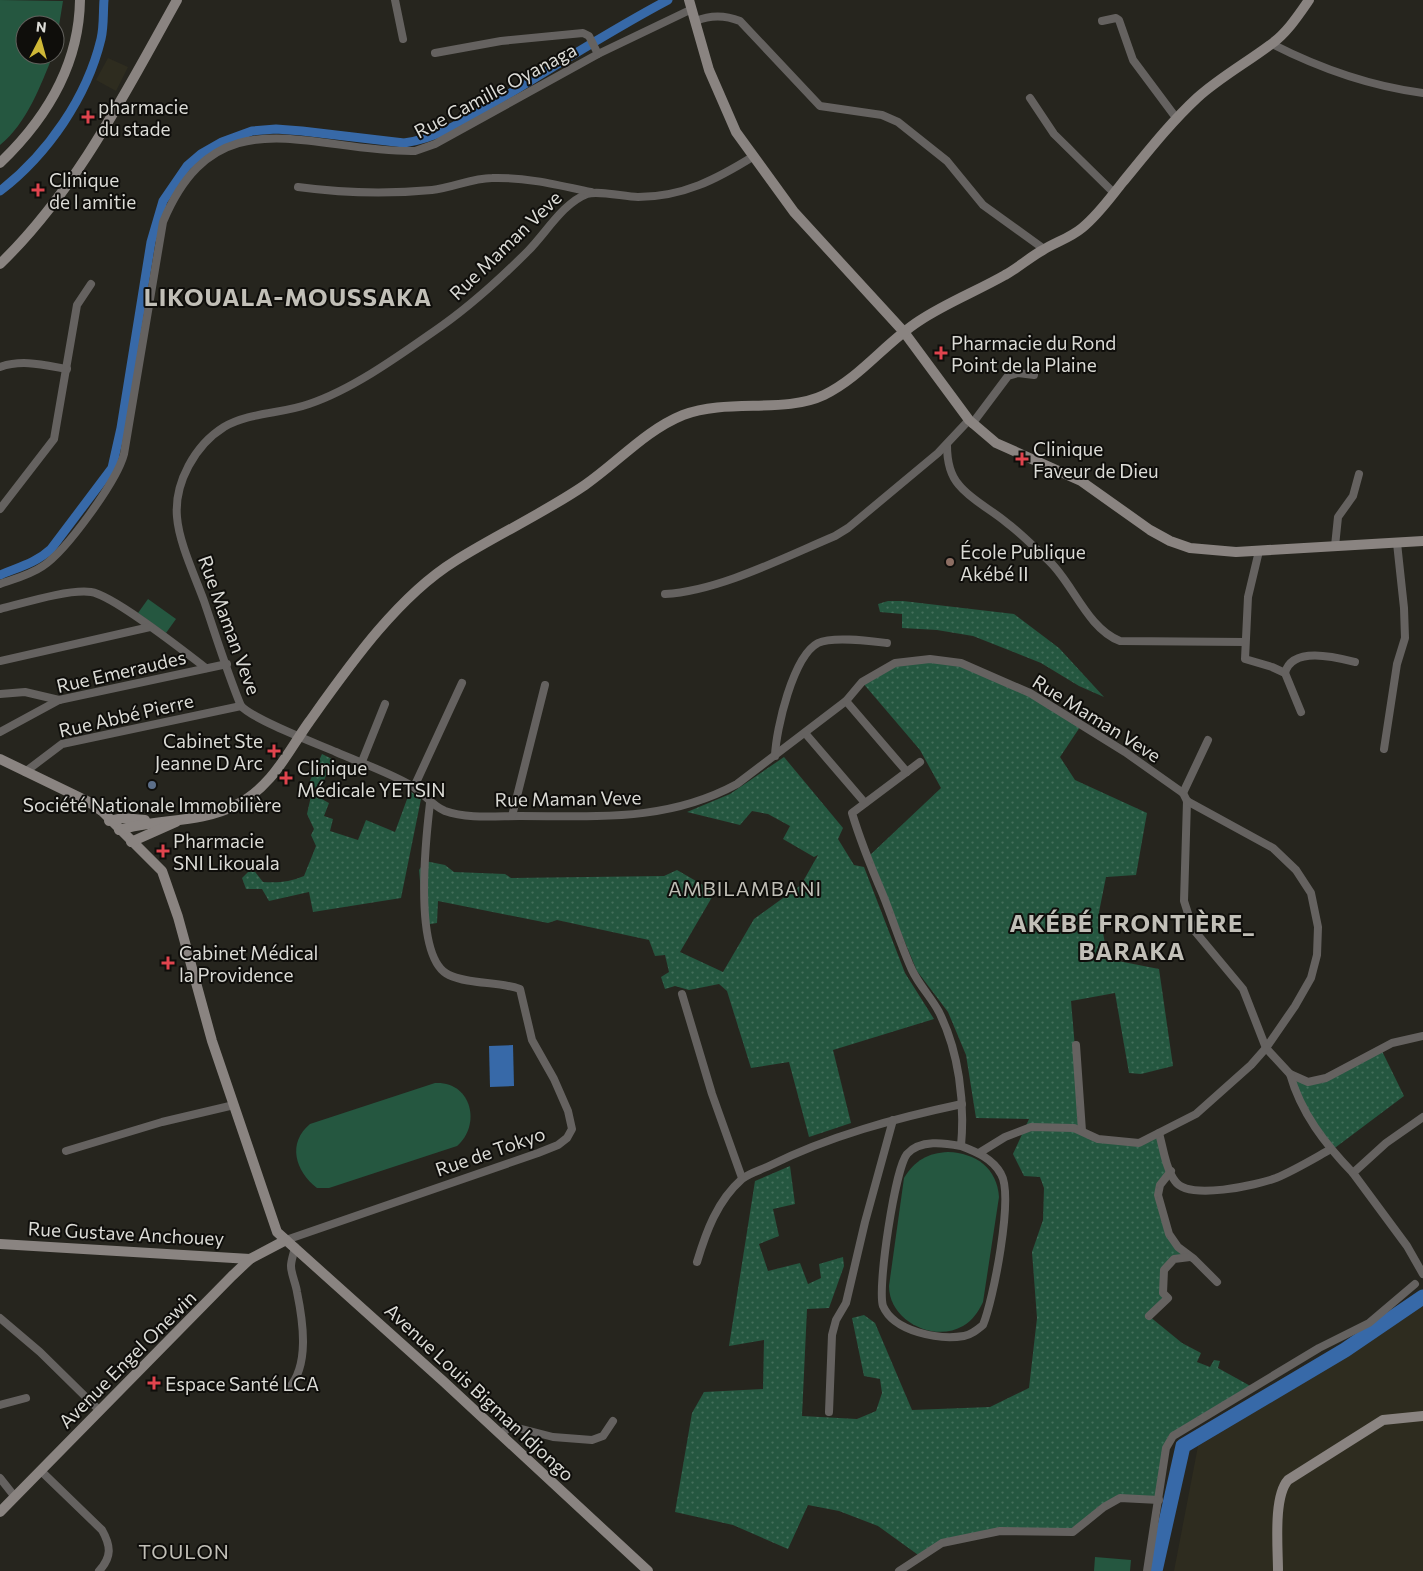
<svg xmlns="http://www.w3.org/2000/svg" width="1423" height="1571" viewBox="0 0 1423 1571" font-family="Commissioner,sans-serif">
	<defs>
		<pattern id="grass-dots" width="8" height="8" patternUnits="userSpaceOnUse" patternTransform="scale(1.25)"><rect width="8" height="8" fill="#255740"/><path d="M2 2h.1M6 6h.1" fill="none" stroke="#446f5b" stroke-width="1.8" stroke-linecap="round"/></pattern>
	</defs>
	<rect width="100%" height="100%" fill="#26251e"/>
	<g fill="#2e2c1f">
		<polygon points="108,58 128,67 116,91 96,80"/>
		<polygon points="1423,1306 1423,1571 1174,1571 1198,1446 1318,1374"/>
	</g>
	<g fill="url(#grass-dots)">
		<polygon points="888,601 903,601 1014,614 1059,648 1104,697 1079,686 1041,663 973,636 937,630 902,628 902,614 880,612 878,604"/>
		<polygon points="930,659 961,663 1019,687 1080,727 1060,757 1075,780 1147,813 1136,875 1106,877 1099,912 1108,959 1159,969 1173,1066 1141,1074 1129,1073 1115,993 1071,1001 1082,1130 1098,1139 1139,1143 1159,1133 1171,1171 1158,1195 1169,1234 1190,1257 1174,1259 1162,1278 1168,1298 1149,1316 1182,1343 1201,1353 1197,1362 1210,1367 1214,1360 1220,1361 1218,1368 1254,1388 1173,1436 1166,1448 1159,1500 1120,1498 1073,1532 1000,1531 942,1543 921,1557 878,1526 839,1511 808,1505 788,1549 733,1525 675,1512 692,1413 704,1392 763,1389 764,1340 729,1346 755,1181 790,1166 795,1204 773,1209 779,1236 759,1244 768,1271 800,1263 808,1284 821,1278 819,1264 843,1257 844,1266 829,1308 807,1309 802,1416 857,1419 876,1411 882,1393 880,1379 864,1376 852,1318 864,1315 875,1323 912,1410 990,1407 1029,1388 1037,1318 1032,1252 1043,1220 1044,1188 1040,1177 1024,1176 1013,1154 1029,1119 976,1118 966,1055 948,1012 917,971 869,856 941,788 920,750 862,682 895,663"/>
		<path d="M322 754 332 759 318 797 329 803 324 816 333 819 330 831 358 840 366 820 395 832 410 791 421 799 401 898 313 912 309 892 269 901 262 889H246L242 878 252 868 263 882C278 883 290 882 304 876L316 846 311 835 314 829 307 814 313 787 309 783Z"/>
		<polygon points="784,757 843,828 838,839 854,865 864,867 905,973 934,1019 833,1050 851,1123 809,1137 789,1062 751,1068 727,991 719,984 689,990 675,986 665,989 661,977 669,972 665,955 655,956 649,940 557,920 548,923 438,901 437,923 424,925 419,870 425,861 445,865 454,872 505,874 511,878 664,876 677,870 715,892 680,952 723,972 754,919 801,885 818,855 814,857 783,839 790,826 768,814 752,811 740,825 687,812 730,794"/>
		<polygon points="1381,1049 1404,1096 1332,1150 1316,1128 1290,1074 1308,1082"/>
	</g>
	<g fill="#255740">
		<path d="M0 0 63 1 55 50V25H25V55H53C40 87 27 123 0 145Z"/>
		<polygon points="148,599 176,619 166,633 138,613"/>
		<path d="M435 1083C471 1081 482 1124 457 1146L329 1188H317C295 1171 287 1143 310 1124Z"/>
		<path d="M948 1152C976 1153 997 1168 999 1197L983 1302C978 1312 973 1320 963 1326 934 1343 889 1321 889 1286L904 1178C915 1160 928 1153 948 1152Z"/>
		<polygon points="1095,1557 1131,1560 1130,1571 1094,1571"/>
	</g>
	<polygon fill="#3769a8" points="513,1045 514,1086 490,1087 489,1046"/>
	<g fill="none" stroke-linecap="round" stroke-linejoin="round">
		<g stroke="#3769a8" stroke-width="9">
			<path d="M0 191C48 154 87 97 101 39 104 27 103 12 104 0"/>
			<path d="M0 575C19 567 36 563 51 549L112 468 121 428 151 242 163 201 187 166 201 154 222 142 252 131 276 129 302 131 404 143C442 138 475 114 507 95 560 63 613 29 668 0"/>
		</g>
		<polyline stroke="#3769a8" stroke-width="15" points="1155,1571 1183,1446 1345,1350 1423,1297"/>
		<g stroke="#656260" stroke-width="8">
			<polyline points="395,0 403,39"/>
			<path d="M696 21C710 15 725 15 740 21L820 106 882 115 898 122 947 161 983 205 1044 249"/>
			<polyline points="1102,21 1116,18 1119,20 1133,60 1177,119"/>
			<path d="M1272 44C1321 69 1369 86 1423 93"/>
			<polyline points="435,53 501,41 583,33 589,36 598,54"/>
			<polyline points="1030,98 1054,134 1114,193"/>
			<path d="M754 156C717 179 683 197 638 197 625 197 598 190 587 194 563 203 546 233 528 251 499 280 467 309 433 332 396 358 351 390 309 404 281 414 250 412 224 427 195 445 174 483 177 517 179 543 195 576 204 601 216 636 227 672 241 706 254 720 315 743 336 752 361 763 388 772 412 786 424 793 431 805 445 811 467 819 496 816 520 816 597 816 667 822 737 784L846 701 862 682 895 663 930 659 961 663 1030 693 1125 752 1183 793 1187 801"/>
			<path d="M298 187C342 193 389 194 432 190 452 188 472 178 492 178 526 177 558 185 591 192"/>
			<path d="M0 367C22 359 44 365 67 369"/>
			<polyline points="972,424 1008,376 1018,373 1034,375"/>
			<path d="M947 445C947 459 950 475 959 485 971 500 992 510 1007 523 1022 534 1036 549 1050 562 1073 584 1088 629 1120 641L1245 642"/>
			<polyline points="0,509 54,439 77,305 91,284"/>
			<polyline points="1335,546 1338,517 1353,496 1359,474"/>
			<polyline points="1259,551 1248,597 1245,659 1272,667 1285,673 1301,712"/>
			<path d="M0 584C14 579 30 575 43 566 66 551 117 481 124 454L163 222C217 92 312 153 415 151L435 144 598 54 692 9"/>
			<path d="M665 594C719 591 785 557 835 536L848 528 938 453 969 420"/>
			<path d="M0 609C24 603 68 589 91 592 113 595 185 652 206 668"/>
			<polyline points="0,661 150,627"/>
			<path d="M1285 673C1292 646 1335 657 1355 662"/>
			<polyline points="0,694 25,692 59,700"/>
			<polyline points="846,701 907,772"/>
			<polyline points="0,732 59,700 227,664"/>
			<polyline points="805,733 865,803"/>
			<polyline points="1384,749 1397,664 1405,638 1404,608 1397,543"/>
			<path d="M775 756C776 729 793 656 818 643 833 636 870 641 887 643"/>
			<path d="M920 762 852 813C861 843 871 867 883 895 893 920 901 946 912 970 919 985 931 997 939 1012 959 1052 965 1102 961 1146 945 1143 920 1139 907 1154 895 1169 877 1288 883 1306 894 1332 939 1340 964 1336 971 1335 977 1330 983 1325 993 1301 1014 1196 1001 1174 993 1159 977 1152 961 1146"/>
			<polyline points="361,764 385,704"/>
			<polyline points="25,772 62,744 241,706"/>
			<polyline points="414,787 462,683"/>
			<polyline points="1183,793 1208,740"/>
			<polyline points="1187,801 1184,901 1193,929 1243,989 1266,1048 1290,1074 1308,1082 1326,1078 1392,1043 1423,1036"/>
			<polyline points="512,816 545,685"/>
			<polyline points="682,994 712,1094 742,1178"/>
			<polyline points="1076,1045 1082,1131"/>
			<path d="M1290 1074C1301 1113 1325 1144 1353 1173"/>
			<polyline points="1423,1117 1386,1143 1353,1173 1407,1246 1423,1274"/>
			<path d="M1159 1133C1163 1148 1166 1169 1175 1181 1188 1201 1257 1185 1276 1178 1295 1170 1313 1159 1331 1149"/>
			<polyline points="66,1151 162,1122 234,1105"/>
			<polyline points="979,1153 1005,1137 1031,1127 1074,1128 1098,1139 1139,1143 1196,1114 1251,1065 1266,1048 1295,1006 1311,978 1317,955 1318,927 1311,893 1296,870 1273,848 1187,801"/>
			<polyline points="1171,1171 1160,1185 1158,1195 1169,1234 1178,1247 1194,1259 1217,1282"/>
			<path d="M286 1240 538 1153 558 1145 567 1138 572 1129 568 1111 554 1079 532 1040 520 989C498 981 471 985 449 975 412 958 426 837 430 803"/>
			<path d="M697 1262C706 1232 717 1201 742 1179 749 1173 761 1170 769 1166 829 1136 896 1118 962 1104"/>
			<polyline points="1149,1316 1168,1298 1163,1293 1164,1270 1174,1259 1190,1257"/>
			<polyline points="0,1318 40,1352 100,1411"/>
			<path d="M288 1389C310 1366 303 1321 297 1292 296 1284 291 1274 291 1266 291 1260 294 1253 295 1247"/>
			<polyline points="0,1405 26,1398"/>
			<polyline points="829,1412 832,1335 836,1320 846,1303 865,1222 893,1120"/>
			<polyline points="500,1434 510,1427 518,1428 553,1437 592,1440 603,1436 613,1421"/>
			<path d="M41 1471 102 1530C111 1546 112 1557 99 1571"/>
			<polyline points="0,1478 15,1497"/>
			<polyline points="899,1571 942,1543 1000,1531 1073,1532 1104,1507 1120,1498 1159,1500"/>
			<polyline points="1147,1571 1166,1448 1173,1436 1319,1348 1369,1323 1415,1284"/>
		</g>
		<g stroke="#8a8481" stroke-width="10">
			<polyline points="689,0 709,70 736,132 794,212 904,332 969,420 996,443 1081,481 1150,530 1170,541 1190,548 1236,552 1423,541"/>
			<path d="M0 163C46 119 79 66 80 0"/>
			<path d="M0 264C77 189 125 93 177 0"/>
			<polyline points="0,759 89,802 103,812 162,871 178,917 212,1041 277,1232 443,1381 648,1571"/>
			<polyline points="109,821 122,818 145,820"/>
			<path d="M119 830C158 818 199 824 236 805 272 787 287 753 309 722 349 666 397 597 455 561 498 534 544 513 585 485 618 462 646 430 683 415 728 398 784 414 824 395 861 377 885 343 919 321 946 303 977 291 1005 275 1018 268 1030 257 1043 250 1056 242 1070 238 1082 228 1098 215 1110 198 1122 183 1146 154 1169 124 1197 98 1219 78 1246 63 1270 45 1286 34 1298 16 1309 0"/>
			<polyline points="131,842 176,822"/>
			<polyline points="0,1244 250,1259"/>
			<polyline points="0,1512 232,1276 250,1259 286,1240"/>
			<path d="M1278 1571C1278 1548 1273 1497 1288 1480L1383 1420 1423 1416"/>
		</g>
	</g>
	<g fill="#e0444e" stroke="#0f0e0b" stroke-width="2">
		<path d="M85.5 109.5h5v5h5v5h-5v5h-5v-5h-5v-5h5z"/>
		<path d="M35.5 182.5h5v5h5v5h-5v5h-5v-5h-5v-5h5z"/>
		<path d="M938.5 345.5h5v5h5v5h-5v5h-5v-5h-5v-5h5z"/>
		<path d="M1019.5 451.5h5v5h5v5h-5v5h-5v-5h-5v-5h5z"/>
		<path d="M271.5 743.5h5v5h5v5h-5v5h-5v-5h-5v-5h5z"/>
		<path d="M283.5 770.5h5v5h5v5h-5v5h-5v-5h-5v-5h5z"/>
		<path d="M160.5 843.5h5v5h5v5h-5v5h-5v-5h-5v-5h5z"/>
		<path d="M165.5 955.5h5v5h5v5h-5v5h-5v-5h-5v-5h5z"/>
		<path d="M151.5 1375.5h5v5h5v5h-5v5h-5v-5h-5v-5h5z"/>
	</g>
	<circle fill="#8d6e63" stroke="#0f0e0b" stroke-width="2" cx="950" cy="562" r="5"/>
	<circle fill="#5c6f8a" stroke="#0f0e0b" stroke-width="2" cx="152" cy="785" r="5"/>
	<g text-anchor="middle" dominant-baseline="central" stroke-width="4" stroke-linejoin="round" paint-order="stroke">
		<g font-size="19" fill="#dbdbd6" stroke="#0f0e0b">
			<text transform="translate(495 90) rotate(-28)">Rue Camille Oyanaga</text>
			<text transform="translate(505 245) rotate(-44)">Rue Maman Veve</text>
			<text transform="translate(230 625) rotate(70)">Rue Maman Veve</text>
			<text transform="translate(121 671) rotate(-13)">Rue Emeraudes</text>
			<text transform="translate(126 715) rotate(-13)">Rue Abbé Pierre</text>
			<text transform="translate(1097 718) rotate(32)">Rue Maman Veve</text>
			<text transform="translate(568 798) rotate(-1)">Rue Maman Veve</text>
			<text transform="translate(490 1151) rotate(-19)">Rue de Tokyo</text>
			<text transform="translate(126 1233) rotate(3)">Rue Gustave Anchouey</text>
			<text transform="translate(127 1359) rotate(-45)">Avenue Engel Onewin</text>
			<text transform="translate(480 1392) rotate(43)">Avenue Louis Bigman Idjongo</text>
		</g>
		<g font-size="19" fill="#dbdbd6" stroke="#0f0e0b" text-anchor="start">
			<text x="98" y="106">pharmacie<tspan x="98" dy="22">du stade</tspan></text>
			<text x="49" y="179">Clinique<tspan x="49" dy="22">de l amitie</tspan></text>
			<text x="951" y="342">Pharmacie du Rond<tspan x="951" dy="22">Point de la Plaine</tspan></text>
			<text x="1033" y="448">Clinique<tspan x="1033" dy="22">Faveur de Dieu</tspan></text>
			<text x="960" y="551">École Publique<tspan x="960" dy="22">Akébé II</tspan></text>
			<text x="263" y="740" text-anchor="end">Cabinet Ste<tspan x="263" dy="22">Jeanne D Arc</tspan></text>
			<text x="297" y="767">Clinique<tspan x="297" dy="22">Médicale YETSIN</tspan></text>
			<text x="152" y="804" text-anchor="middle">Société Nationale Immobilière</text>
			<text x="173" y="840">Pharmacie<tspan x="173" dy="22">SNI Likouala</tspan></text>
			<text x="179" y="952">Cabinet Médical<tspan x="179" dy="22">la Providence</tspan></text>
			<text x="165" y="1383">Espace Santé LCA</text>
		</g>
		<g font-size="20" letter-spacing="1" fill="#c1bfb7" stroke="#0f0e0b">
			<text x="745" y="888">AMBILAMBANI</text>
			<text x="184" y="1551">TOULON</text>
		</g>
		<g font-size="24" font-weight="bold" letter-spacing="1" fill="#c1bfb7" stroke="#0f0e0b">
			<text x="288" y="296">LIKOUALA-MOUSSAKA</text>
			<text x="1132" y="922">AKÉBÉ FRONTIÈRE_<tspan x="1132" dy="28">BARAKA</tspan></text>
		</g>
	</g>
	<g transform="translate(40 40) rotate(6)"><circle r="24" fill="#0f0e0b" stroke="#61605c"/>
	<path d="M0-4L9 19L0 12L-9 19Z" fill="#cfb837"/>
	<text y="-8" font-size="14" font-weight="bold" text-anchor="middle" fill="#dbdbd6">N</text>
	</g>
</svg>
